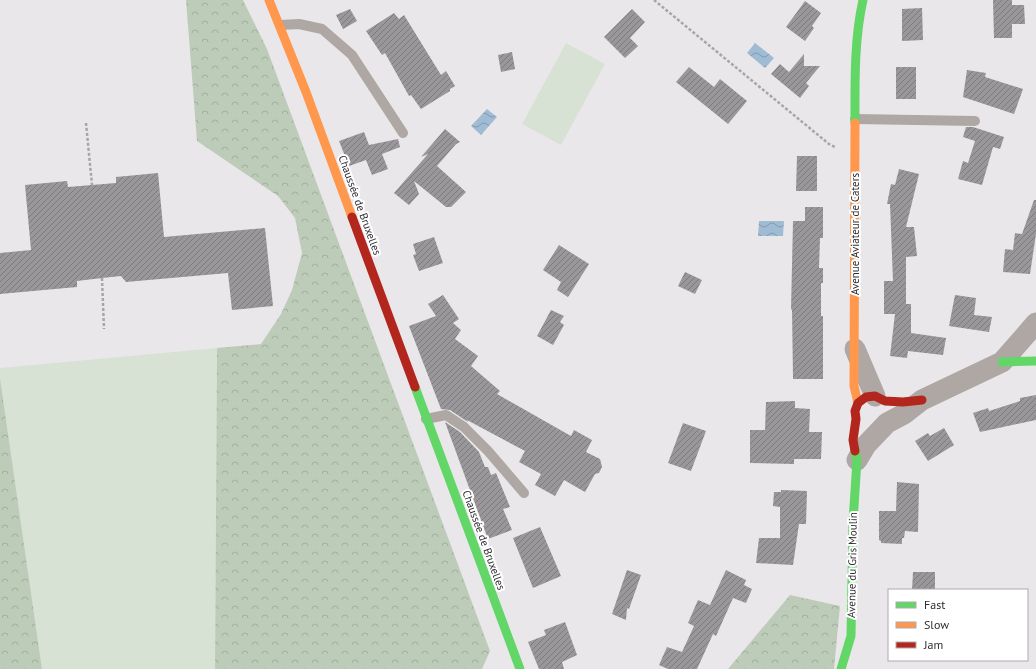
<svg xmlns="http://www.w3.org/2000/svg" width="1036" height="669" viewBox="0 0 1036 669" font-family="'PT Sans',sans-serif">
	<defs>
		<pattern id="forest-crowns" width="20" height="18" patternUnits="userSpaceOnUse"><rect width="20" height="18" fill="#bdccb8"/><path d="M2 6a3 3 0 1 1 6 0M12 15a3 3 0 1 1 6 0" fill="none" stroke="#a3af9e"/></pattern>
		<pattern id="water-waves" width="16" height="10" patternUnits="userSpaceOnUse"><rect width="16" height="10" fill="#a0bcd4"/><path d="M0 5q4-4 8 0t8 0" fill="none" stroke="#8399ac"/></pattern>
		<pattern id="building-hatch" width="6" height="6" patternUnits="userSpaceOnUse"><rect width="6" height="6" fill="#99979a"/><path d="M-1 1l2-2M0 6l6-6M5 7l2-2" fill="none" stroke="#7d7b7e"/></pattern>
	</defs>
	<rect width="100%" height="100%" fill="#eae7eb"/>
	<g fill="#d7e2d4">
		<polygon points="566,43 605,64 561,145 522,124"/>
		<polygon points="217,348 215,669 42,669 0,378 0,368"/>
	</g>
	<g fill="url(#forest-crowns)">
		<polygon points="186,0 243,0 267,49 490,651 482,669 215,669 217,348 261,344 281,314 292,290 302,253 295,218 278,196 197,141"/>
		<polygon points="0,378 42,669 0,669"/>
		<polygon points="790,595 840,606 834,669 728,669"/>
	</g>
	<g fill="url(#water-waves)">
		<polygon points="755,43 774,58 765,68 747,53"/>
		<polygon points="487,109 497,117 481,135 471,126"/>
		<polygon points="759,221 784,221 783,236 758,236"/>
	</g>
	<g fill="url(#building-hatch)">
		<polygon points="993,0 1012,0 1012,5 1024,5 1025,24 1012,24 1012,38 994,38"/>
		<polygon points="805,1 821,13 812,26 814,28 805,41 786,27"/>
		<polygon points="922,8 923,40 902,41 902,9"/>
		<polygon points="350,9 357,21 343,29 336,15"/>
		<polygon points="632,9 645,22 630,38 638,46 625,58 604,37"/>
		<polygon points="394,13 399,19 404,15 441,75 446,71 455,86 450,89 450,91 421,109 411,95 409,96 385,53 382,55 366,31"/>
		<polygon points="512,52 515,69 501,72 498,55"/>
		<polygon points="804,54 804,66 820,66 806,83 809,86 800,98 771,74 780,64 789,72"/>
		<polygon points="689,67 714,87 720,79 747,101 728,124 676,82"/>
		<rect x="896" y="67" width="20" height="32"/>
		<polygon points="967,70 986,73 985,77 1023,89 1014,114 963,97"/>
		<polygon points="966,127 973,127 1004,137 1000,149 993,147 982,185 958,179 963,161 968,163 975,141 963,137"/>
		<polygon points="445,129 460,142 456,144 437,166 466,192 451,207 446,207 414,181 419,194 409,205 394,193 428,154 421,157"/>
		<polygon points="364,132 369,145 398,139 400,147 382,154 388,169 372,175 366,160 349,166 339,141"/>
		<polygon points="797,156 817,156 817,191 796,191"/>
		<polygon points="899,169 919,174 906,227 914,227 917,256 906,257 906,304 911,304 911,333 946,338 943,355 908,351 907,358 890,356 895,314 884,314 884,281 893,281 890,204 887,204 891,184 895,185"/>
		<polygon points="158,173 164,237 265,228 273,306 232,310 228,273 126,282 121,276 102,278 77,281 77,287 0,294 0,253 31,250 25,185 67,181 68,187 116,183 116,177"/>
		<polygon points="1034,200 1036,200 1036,234 1030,274 1003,272 1005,249 1013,250 1015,233 1022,234"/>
		<polygon points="805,207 823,207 823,238 820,238 819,268 823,268 823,283 821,283 821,316 823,316 823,379 793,379 792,309 791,310 793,221 805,221"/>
		<polygon points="434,237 443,263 419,271 413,255 416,254 413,244"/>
		<polygon points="559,245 589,264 568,297 557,290 561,282 543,270"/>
		<polygon points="685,272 702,280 695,294 678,286"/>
		<polygon points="443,295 459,319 453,323 461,330 455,339 478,356 471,366 500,391 497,394 571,436 574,430 592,440 586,452 600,459 602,467 599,473 595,474 585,492 564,480 555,496 535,485 541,474 519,462 525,451 467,420 468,422 450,410 441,409 409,326 436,316 428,304"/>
		<polygon points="955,295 976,298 974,315 992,317 989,332 949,326"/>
		<polygon points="551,310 564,316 560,322 564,325 553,345 537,336"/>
		<polygon points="1036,395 1036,420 980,432 973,413 988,408 989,411 1020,401 1020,398"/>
		<polygon points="795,401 795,408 810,409 809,432 822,432 821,459 794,459 794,464 750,463 750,430 765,430 766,402"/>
		<polygon points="445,422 460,432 479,452 485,467 488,467 491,475 496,473 510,507 503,509 512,530 488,539"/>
		<polygon points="683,423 706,431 691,471 668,463"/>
		<polygon points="944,428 954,445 928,461 915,441 928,433 930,436"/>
		<polygon points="897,482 919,484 918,532 905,531 904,538 902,538 902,544 881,543 881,541 879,540 879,511 896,511"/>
		<polygon points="781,490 807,491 806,524 799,524 793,565 756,563 759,538 780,538 780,507 773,506 774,492 781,492"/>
		<polygon points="540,527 561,576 533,588 513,538"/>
		<polygon points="627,570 641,575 629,609 627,608 626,620 612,614"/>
		<polygon points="726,570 746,580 744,585 752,589 746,603 733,598 716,636 713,634 697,669 668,669 659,665 667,647 682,652 694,626 688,623 698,600 710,605"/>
		<polygon points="913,572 935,572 935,590 912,590"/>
		<polygon points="565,622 577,655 562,662 564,669 539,669 528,642 546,635 544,630"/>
	</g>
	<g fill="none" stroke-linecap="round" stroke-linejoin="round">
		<g stroke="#a9a5a4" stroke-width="2.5" stroke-dasharray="3 2" stroke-linecap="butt">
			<polyline points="654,0 829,144 835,147"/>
			<polyline points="86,123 92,185"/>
			<polyline points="102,278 104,329"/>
		</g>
		<g stroke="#aea7a4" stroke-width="10">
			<polyline points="280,25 299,24 322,29 352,55 403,133"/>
			<polyline points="855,119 975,121"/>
			<polyline points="426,419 446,415 464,427 488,451 524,493"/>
		</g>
		<g stroke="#aea7a4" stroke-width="21">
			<polyline points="855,349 875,396"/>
			<polyline points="857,460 866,445 887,423 904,414 922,400 1002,362 1036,323"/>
		</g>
		<g stroke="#63d668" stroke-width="9">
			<path d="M855 123C855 82 854 40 863 0"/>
			<polyline points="1002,362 1036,361"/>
			<polyline points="415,387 520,669"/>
			<polyline points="841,669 851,636 853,522 857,460 855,451"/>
		</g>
		<g stroke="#ff974d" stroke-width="9">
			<polyline points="269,0 306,92 352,217"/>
			<polyline points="855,123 854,386 858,403"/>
		</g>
		<g stroke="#b3261e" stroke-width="9">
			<polyline points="352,217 415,387"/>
			<polyline points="855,451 853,440 856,419 855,411 858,403 866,397 875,396 885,401 903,402 922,400"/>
		</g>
	</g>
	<g text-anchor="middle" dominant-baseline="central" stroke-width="4" stroke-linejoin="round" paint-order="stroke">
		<g font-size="11" fill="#2e2c2f" stroke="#fff">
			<text transform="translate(360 205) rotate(70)">Chaussée de Bruxelles</text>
			<text transform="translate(855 234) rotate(-90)">Avenue Aviateur de Caters</text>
			<text transform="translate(484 540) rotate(70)">Chaussée de Bruxelles</text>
			<text transform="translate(852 565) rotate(-89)">Avenue du Gris Moulin</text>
		</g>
	</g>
	<rect x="888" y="589" width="140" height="72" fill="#ffffff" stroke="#ababac"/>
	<rect x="896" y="602" width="20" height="6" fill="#63d668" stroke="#ababac"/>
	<text x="924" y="609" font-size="12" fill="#2e2c2f">Fast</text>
	<rect x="896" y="622" width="20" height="6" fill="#ff974d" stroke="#ababac"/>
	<text x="924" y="629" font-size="12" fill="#2e2c2f">Slow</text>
	<rect x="896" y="642" width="20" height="6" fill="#b3261e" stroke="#ababac"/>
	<text x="924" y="649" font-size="12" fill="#2e2c2f">Jam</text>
</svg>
